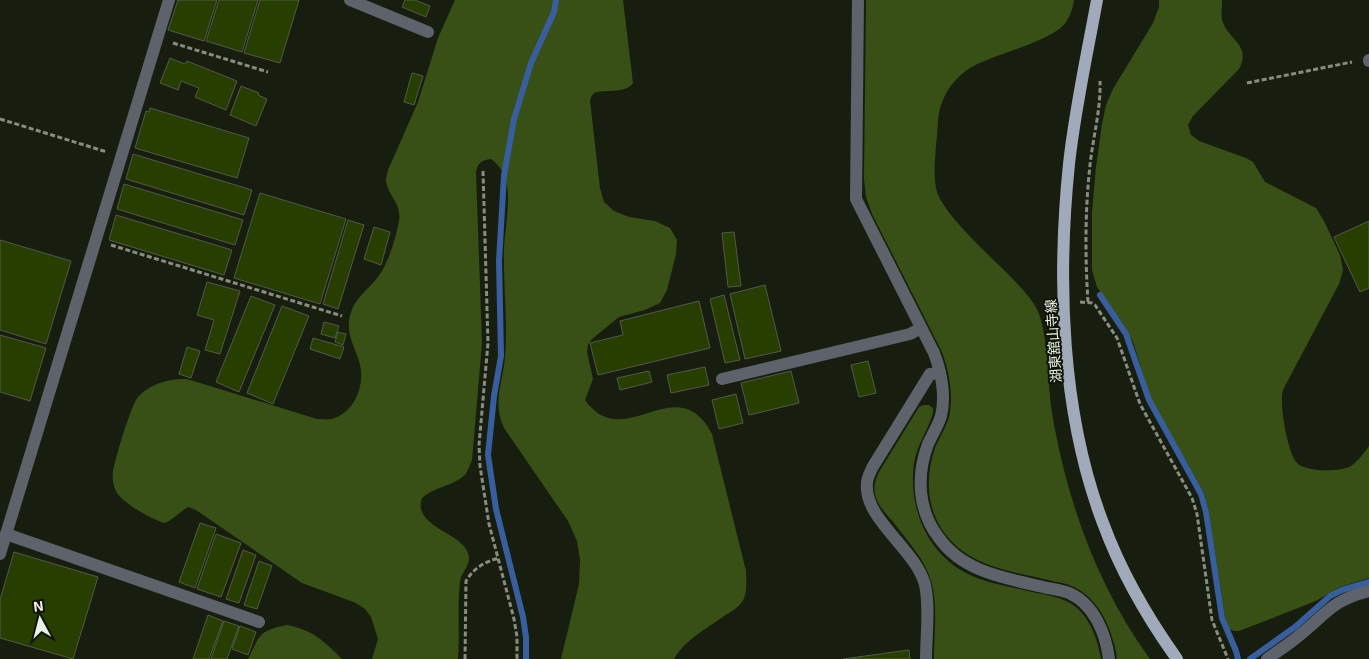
<svg xmlns="http://www.w3.org/2000/svg" width="1369" height="659" viewBox="0 0 1369 659" font-family="'Exo 2','Noto Sans JP',sans-serif">
	<rect width="100%" height="100%" fill="#171e0f"/>
	<g fill="#385015">
		<path d="M455 0H623L633 83C625 94 605 89 594 93L591 97 590 101 600 188 604 202 614 211 629 217 655 221 670 228 677 240 676 254 667 290 660 303 645 310 619 317 592 339 588 345 587 352 593 379 585 400C587 404 591 407 595 411 633 442 679 372 712 434L746 571C746 581 748 593 742 602 738 608 729 613 724 616 706 629 685 640 674 659H561L579 584 580 560 577 541 568 521 504 428C492 403 503 382 505 357 508 321 503 285 504 249 505 230 511 198 506 180 503 171 498 164 491 159 481 160 478 163 476 172L482 343 472 460C470 464 468 471 465 475 453 486 434 487 422 498 421 501 420 506 421 509 426 529 462 535 468 553 472 565 461 572 460 582 457 607 460 633 458 659H372L378 639 371 617 365 609 356 603 302 583 196 510 188 507C179 512 174 519 165 523 153 520 124 504 117 493 113 487 112 478 113 471 115 459 131 405 138 397 149 384 170 378 187 379L317 419C321 419 327 420 332 419 353 413 363 390 361 370 359 354 347 339 349 322 352 296 370 291 382 271 390 257 396 237 399 221 402 204 388 196 386 181 386 178 387 174 388 170L418 102 438 38Z"/>
		<path d="M866 0H1074C1073 8 1070 16 1066 22 1054 41 991 55 970 68 956 77 946 90 941 105 937 117 938 132 936 145 935 161 933 176 937 192 945 216 991 257 1010 276 1020 287 1034 300 1039 314 1049 344 1047 381 1052 413 1067 501 1097 586 1150 659H1117C1116 648 1112 636 1108 626 1101 609 1090 595 1074 587 1066 583 1056 582 1048 580 1011 571 971 567 946 535 926 510 925 477 935 448 939 438 946 428 949 417 954 396 949 369 941 350L872 214 866 197 864 179Z"/>
		<path d="M1159 0H1222C1222 6 1221 14 1222 20 1228 40 1252 45 1239 69L1193 116 1188 125 1191 135 1199 141 1246 158 1253 162 1265 182 1316 208 1324 221 1340 255 1343 270 1339 284 1285 386C1283 389 1282 393 1282 397 1281 411 1288 455 1298 464 1308 472 1341 472 1351 466 1359 460 1364 453 1369 446V578L1340 587 1316 601 1239 631H1234L1229 629 1225 617 1209 512 1204 493 1151 399 1133 342 1123 324 1097 287 1092 270V212L1096 167 1102 124 1106 105 1113 89 1153 23 1159 7Z"/>
		<path d="M924 405H929L933 408V413C928 430 917 445 914 463 908 506 926 552 966 573 985 583 1007 586 1028 591 1045 595 1068 597 1080 611 1092 623 1098 642 1101 659H934C934 637 938 602 931 581 925 559 908 542 894 523 887 515 877 505 875 494 873 486 876 479 879 472L919 407Z"/>
		<path d="M287 625C313 630 324 641 342 659H248C260 635 258 631 287 625Z"/>
	</g>
	<g fill="none" stroke-linecap="round" stroke-linejoin="round">
		<g stroke="#395e9e" stroke-width="6">
			<polyline points="1100,295 1126,334 1149,400 1201,494 1206,512 1222,618 1236,651 1238,659"/>
			<polyline points="526,659 526,637 523,617 496,509 488,455 494,396 501,356 499,261 504,175 514,119 531,63 554,12 556,0"/>
			<polyline points="1250,659 1295,627 1330,596 1342,590 1369,582"/>
		</g>
	</g>
	<g fill="#273e00" stroke="#525a49">
		<polygon points="178,0 217,0 204,41 168,30"/>
		<polygon points="219,0 258,0 242,52 206,41"/>
		<polygon points="260,0 299,0 280,63 244,53"/>
		<polygon points="405,0 415,0 430,6 426,17 402,7"/>
		<polygon points="170,58 185,64 187,61 237,81 226,110 195,97 199,88 181,81 178,90 160,83"/>
		<polygon points="412,73 423,76 414,105 404,102"/>
		<polygon points="241,86 259,93 258,95 267,99 256,126 230,115"/>
		<polygon points="150,108 249,138 237,178 135,148 146,111 149,112"/>
		<polygon points="133,154 252,190 244,215 126,179"/>
		<polygon points="124,184 243,220 235,245 117,209"/>
		<polygon points="260,193 346,219 320,304 234,278"/>
		<polygon points="116,215 232,250 224,275 109,240"/>
		<polygon points="348,220 364,225 338,309 323,304"/>
		<polygon points="1369,221 1369,288 1360,292 1334,237"/>
		<polygon points="374,227 390,232 381,265 364,259"/>
		<polygon points="734,232 741,286 728,287 722,233"/>
		<polygon points="0,240 71,261 46,344 0,330"/>
		<polygon points="207,282 240,291 220,354 205,350 214,320 197,315"/>
		<polygon points="765,285 781,351 745,359 730,294"/>
		<polygon points="724,295 740,360 725,363 710,299"/>
		<polygon points="251,296 275,305 239,392 216,382"/>
		<polygon points="699,301 710,348 598,375 590,343 623,335 620,321"/>
		<polygon points="282,306 309,316 273,404 247,393"/>
		<polygon points="324,322 339,326 335,338 321,334"/>
		<polygon points="338,332 346,334 343,345 335,342"/>
		<polygon points="0,335 46,348 30,401 0,392"/>
		<polygon points="313,338 344,347 340,359 310,349"/>
		<polygon points="187,347 200,351 191,378 179,374"/>
		<polygon points="868,361 876,393 859,397 851,365"/>
		<polygon points="705,367 709,385 671,393 667,375"/>
		<polygon points="649,371 652,382 620,390 617,378"/>
		<polygon points="791,371 799,403 749,415 741,383"/>
		<polygon points="736,394 743,423 719,429 712,400"/>
		<polygon points="200,523 216,528 195,588 179,582"/>
		<polygon points="216,534 241,543 221,597 197,589"/>
		<polygon points="243,550 256,555 239,603 226,599"/>
		<polygon points="14,552 98,577 73,659 0,638 0,600"/>
		<polygon points="259,561 272,566 257,609 244,605"/>
		<polygon points="208,615 223,621 209,659 193,659"/>
		<polygon points="224,621 239,626 227,659 211,659"/>
		<polygon points="240,626 256,632 248,655 232,649"/>
		<polygon points="909,650 910,659 843,659"/>
	</g>
	<g fill="none" stroke-linecap="round" stroke-linejoin="round">
		<g stroke="#878d81" stroke-width="3" stroke-dasharray="5 2.5" stroke-linecap="butt">
			<polyline points="173,43 268,72"/>
			<polyline points="1247,83 1352,62"/>
			<polyline points="0,119 107,152"/>
			<polyline points="483,171 488,343 479,445 480,466 489,524 514,619 517,637 517,659"/>
			<polyline points="111,245 342,316"/>
			<polyline points="1080,302 1092,303 1095,305 1117,338 1140,404 1192,498 1197,514 1212,620 1228,659"/>
			<path d="M1088 302C1085 256 1085 211 1090 165 1093 137 1101 109 1100 81"/>
			<path d="M465 659 466 581C474 568 484 562 499 558"/>
		</g>
		<g stroke="#5e626a" stroke-width="12">
			<polyline points="350,0 428,32"/>
			<path d="M858 0 856 199 934 353C941 371 946 396 941 416 938 426 932 435 928 444 916 476 918 511 939 538 963 572 1005 578 1043 587 1051 589 1061 590 1069 593 1094 604 1106 634 1109 659"/>
			<polyline points="1369,60 1369,61"/>
			<polyline points="722,379 910,334 921,328"/>
			<polyline points="6,534 259,622"/>
			<polyline points="0,554 169,0"/>
			<path d="M926 659C926 636 930 607 925 585 916 549 863 519 867 483 867 478 870 473 872 468L930 374 940 373"/>
			<path d="M1267 659C1278 651 1291 643 1301 634 1328 612 1333 600 1369 591"/>
		</g>
		<path stroke="#a1aaba" stroke-width="12" d="M1097 0C1087 55 1075 109 1069 164 1057 281 1061 413 1103 523 1121 572 1147 617 1177 659"/>
	</g>
	<g text-anchor="middle" dominant-baseline="central" stroke-width="4" stroke-linejoin="round" paint-order="stroke">
		<g font-size="14" fill="#ecf1e7" stroke="#0e1507">
			<text transform="translate(1053 341) rotate(-94)">湖東舘山寺線</text>
		</g>
	</g>
	<g transform="translate(40 619) rotate(353)" stroke="#0e1507" stroke-width="4" paint-order="stroke">
	<path d="M0-4L9 19L0 12L-9 19Z" fill="#ecf1e7"/>
	<text y="-8" font-size="14" font-weight="bold" text-anchor="middle" fill="#ecf1e7">N</text>
	</g>
</svg>
